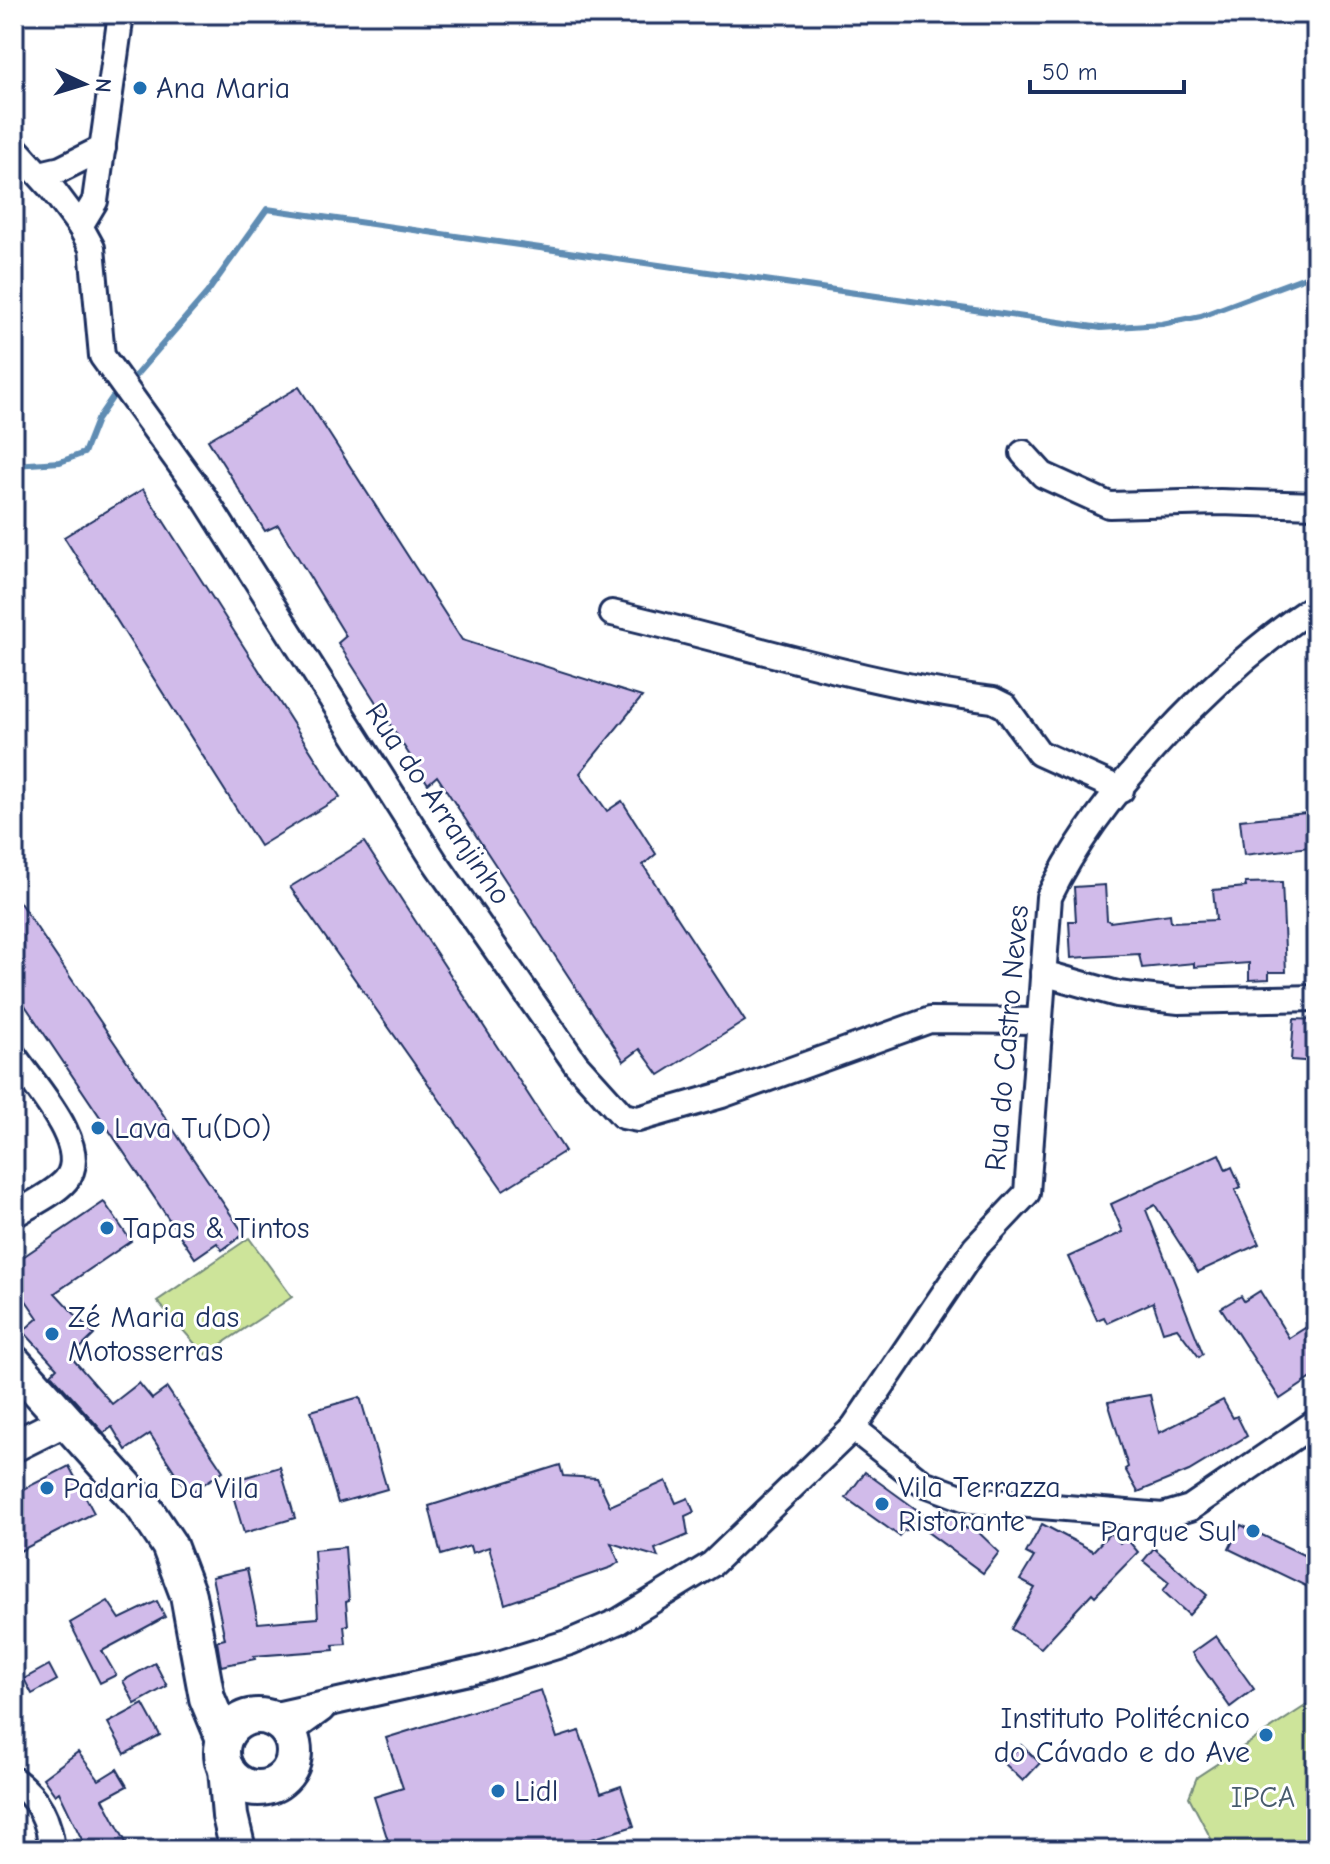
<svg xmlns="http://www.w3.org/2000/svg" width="1330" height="1864" viewBox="0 0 1330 1864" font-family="'Comic Neue',sans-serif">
	<rect width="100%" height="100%" fill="#fff"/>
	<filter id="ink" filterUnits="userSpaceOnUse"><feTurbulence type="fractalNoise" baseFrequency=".0125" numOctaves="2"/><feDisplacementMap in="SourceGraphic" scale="16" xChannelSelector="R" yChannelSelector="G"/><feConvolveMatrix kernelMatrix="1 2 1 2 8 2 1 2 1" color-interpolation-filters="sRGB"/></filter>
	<g filter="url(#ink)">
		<g fill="#cde49a" stroke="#748a7c" stroke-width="2">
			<polygon points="249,1238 292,1297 205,1355 157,1301"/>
			<polygon points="1316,1699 1316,1850 1217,1850 1189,1797 1197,1777"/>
		</g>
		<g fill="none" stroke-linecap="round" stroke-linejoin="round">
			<g stroke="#5e8cb3" stroke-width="6">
				<polyline points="136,375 207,293 267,209 1101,328 1162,324 1201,316 1316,273"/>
				<polyline points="14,465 60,462 84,453 97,420 112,398"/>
			</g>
		</g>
		<g fill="#d1bbea" stroke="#1b2f5e" stroke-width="2">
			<polygon points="299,387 462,640 642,697 580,773 607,811 622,801 656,854 643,865 745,1021 659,1075 640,1049 624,1061 437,776 428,784 338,643 346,636 278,525 265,531 208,440"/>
			<polygon points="143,489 340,797 260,846 64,537"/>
			<polygon points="1306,813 1310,847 1244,855 1240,820"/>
			<polygon points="364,842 565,1151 503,1190 290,887"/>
			<polygon points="1282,882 1286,972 1269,972 1269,979 1249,980 1249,963 1194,967 1194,963 1142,968 1139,954 1071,958 1069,921 1076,921 1074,887 1105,885 1107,920 1110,922 1170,914 1171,922 1216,920 1213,890 1246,887 1245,883"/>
			<polygon points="14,894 244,1234 222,1250 217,1243 195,1258 14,989"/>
			<polygon points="1294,1019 1316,1020 1316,1062 1291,1060"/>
			<polygon points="1219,1154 1226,1170 1232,1167 1241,1187 1235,1190 1259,1244 1198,1272 1155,1205 1146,1210 1203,1354 1199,1357 1177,1328 1163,1332 1153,1302 1107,1323 1104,1317 1097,1320 1068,1257 1123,1232 1111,1204"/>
			<polygon points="104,1202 131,1241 55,1293 94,1335 71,1357 112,1404 139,1383 152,1399 167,1388 223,1471 189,1494 150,1434 126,1450 112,1427 104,1433 51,1374 57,1368 23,1331 38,1318 14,1283 14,1263"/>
			<polygon points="1260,1291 1289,1338 1316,1321 1316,1375 1280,1399 1221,1308 1241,1296 1244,1301"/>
			<polygon points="1150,1395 1159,1433 1223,1400 1233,1418 1237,1416 1247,1436 1189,1471 1138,1492 1125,1469 1128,1467 1108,1402"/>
			<polygon points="360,1397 387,1489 338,1503 311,1411"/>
			<polygon points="560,1465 563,1476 597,1478 610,1506 666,1481 676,1503 688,1498 694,1512 685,1516 688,1535 655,1549 658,1557 611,1543 619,1562 612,1567 505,1604 489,1547 472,1553 470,1546 441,1555 429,1506"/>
			<polygon points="69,1466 94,1513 14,1554 14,1494"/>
			<polygon points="280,1467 295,1518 244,1533 229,1482"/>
			<polygon points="865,1472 934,1522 944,1510 967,1529 971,1525 999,1552 983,1573 926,1531 934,1522 903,1531 899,1536 846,1498"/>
			<polygon points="1042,1524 1093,1551 1110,1533 1120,1543 1126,1538 1138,1552 1095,1596 1092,1593 1041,1648 1011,1629 1035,1588 1020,1580 1034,1557 1026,1553"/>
			<polygon points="1241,1525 1316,1561 1316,1591 1229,1549"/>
			<polygon points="345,1547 349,1601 346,1602 348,1625 344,1626 346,1644 333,1645 334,1650 254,1656 255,1659 221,1666 217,1641 225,1639 212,1577 247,1569 258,1623 318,1618 314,1550"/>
			<polygon points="1154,1548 1207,1595 1189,1615 1163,1591 1169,1582 1143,1561"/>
			<polygon points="108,1601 120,1619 157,1601 165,1617 102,1651 116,1675 100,1683 70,1623"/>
			<polygon points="1216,1636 1254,1689 1230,1707 1192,1653"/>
			<polygon points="155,1663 167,1686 135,1704 123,1681"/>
			<polygon points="49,1665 57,1680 32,1694 24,1679"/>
			<polygon points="541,1690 557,1738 579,1731 601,1793 621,1786 634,1826 556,1850 391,1850 374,1797 403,1788 386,1738"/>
			<polygon points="143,1704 160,1735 125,1754 108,1723"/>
			<polygon points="1021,1745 1040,1763 1023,1781 1004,1763"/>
			<polygon points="78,1752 99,1780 117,1769 127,1786 103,1799 130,1850 87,1850 59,1792 55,1795 43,1778"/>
		</g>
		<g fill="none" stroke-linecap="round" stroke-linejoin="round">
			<defs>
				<g id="minor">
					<polyline points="14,147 53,190 80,226 92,248 102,356 203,496 435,862 576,1064 623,1116 638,1119 722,1095 930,1020 1039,1021"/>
					<polyline points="40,174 61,169 103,148"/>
					<polyline points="80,226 95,201 121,14"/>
					<polyline points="1023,453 1043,475 1109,505 1220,502 1316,505"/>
					<path d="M612 613C739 642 863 684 993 700L1005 706 1039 753 1121 790"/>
					<polyline points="1043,973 1117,994 1179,1001 1316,998"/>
					<path d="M14 1056C33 1084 93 1148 66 1180 54 1194 29 1205 14 1215"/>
					<polyline points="853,1428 923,1483 969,1500 1163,1516 1190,1508 1316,1422"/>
					<path d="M267 1717 482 1669 570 1642 619 1621 712 1564 853 1428 975 1248 1027 1193 1049 897C1100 791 1219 670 1316 605"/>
					<polyline points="289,1733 322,1709"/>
					<path d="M14 1780C39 1799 49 1819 52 1850"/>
				</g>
				<polyline id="tertiary" points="14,1446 64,1421"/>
				<g id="secondary">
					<polyline points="14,1363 143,1506 169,1545 188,1595 207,1698 224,1739"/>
					<circle cx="258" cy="1752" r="36"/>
					<polyline points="226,1768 230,1816 238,1850"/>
				</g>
			</defs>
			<use href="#minor" stroke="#1b2f5e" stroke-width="30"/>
			<use href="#tertiary" stroke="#1b2f5e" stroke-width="36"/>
			<use href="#secondary" stroke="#1b2f5e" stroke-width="40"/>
			<use href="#minor" stroke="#fff" stroke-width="24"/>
			<use href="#tertiary" stroke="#fff" stroke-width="30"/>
			<use href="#secondary" stroke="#fff" stroke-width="34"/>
		</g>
	</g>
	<g fill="#1f6fb2" stroke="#fff" stroke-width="3">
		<circle cx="140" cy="88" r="8"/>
		<circle cx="98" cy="1128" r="8"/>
		<circle cx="107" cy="1228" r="8"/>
		<circle cx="52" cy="1334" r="8"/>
		<circle cx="47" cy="1488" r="8"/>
		<circle cx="882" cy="1504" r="8"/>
		<circle cx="1253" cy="1531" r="8"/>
		<circle cx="1266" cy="1735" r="8"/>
		<circle cx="498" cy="1791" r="8"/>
	</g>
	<g text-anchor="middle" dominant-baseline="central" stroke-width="6" stroke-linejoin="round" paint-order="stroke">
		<g font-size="30" fill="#1b2f5e" stroke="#fff" text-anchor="start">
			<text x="156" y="88">Ana Maria</text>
			<text x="114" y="1128">Lava Tu(DO)</text>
			<text x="123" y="1228">Tapas &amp; Tintos</text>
			<text x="68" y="1317">Zé Maria das<tspan x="68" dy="34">Motosserras</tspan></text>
			<text x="898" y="1487">Vila Terrazza<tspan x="898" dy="34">Ristorante</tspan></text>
			<text x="63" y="1488">Padaria Da Vila</text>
			<text x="1237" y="1531" text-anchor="end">Parque Sul</text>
			<text x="1250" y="1718" text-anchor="end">Instituto Politécnico<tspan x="1250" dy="34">do Cávado e do Ave</tspan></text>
			<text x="514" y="1791">Lidl</text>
		</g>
		<g font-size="30" fill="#1b2f5e" stroke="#fff">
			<text transform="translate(438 804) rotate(56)">Rua do Arranjinho</text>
			<text transform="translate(1007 1038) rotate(-85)">Rua do Castro Neves</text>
		</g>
		<g font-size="30" fill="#485c6d" stroke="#fff">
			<text x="1263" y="1797">IPCA</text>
		</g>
	</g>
	<rect width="1330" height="1864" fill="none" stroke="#fff" stroke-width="48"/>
	<rect x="24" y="24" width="1282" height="1816" fill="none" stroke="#1b2f5e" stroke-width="3" filter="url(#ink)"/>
	<g transform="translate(84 84) rotate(94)" stroke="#ffffff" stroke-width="6" paint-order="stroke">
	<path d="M0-6L14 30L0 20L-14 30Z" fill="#1b2f5e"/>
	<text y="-12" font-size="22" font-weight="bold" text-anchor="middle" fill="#1b2f5e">N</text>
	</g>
	<path d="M1030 80v12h154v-12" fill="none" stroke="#1b2f5e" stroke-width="4"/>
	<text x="1042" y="80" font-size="24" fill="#1b2f5e" stroke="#ffffff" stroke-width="6" paint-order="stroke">50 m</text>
</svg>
